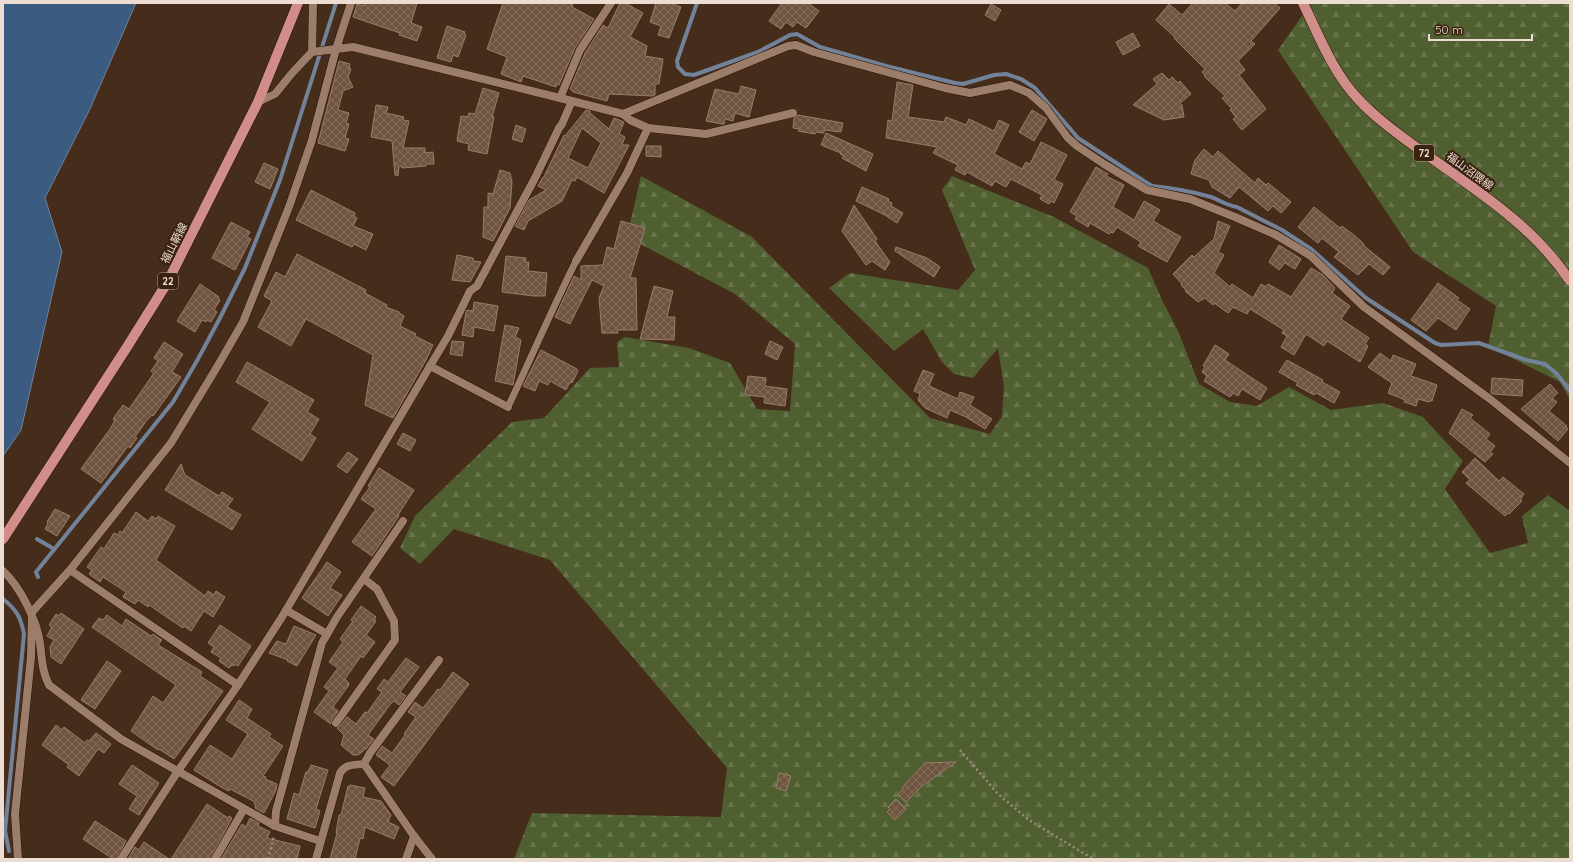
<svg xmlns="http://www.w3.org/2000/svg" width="1573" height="862" viewBox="0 0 1573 862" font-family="Quicksand,'Noto Sans JP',sans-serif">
	<defs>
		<pattern id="forest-firs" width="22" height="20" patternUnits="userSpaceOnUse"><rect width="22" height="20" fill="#505f30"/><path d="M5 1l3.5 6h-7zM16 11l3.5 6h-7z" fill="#6a754d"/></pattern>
		<pattern id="building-cross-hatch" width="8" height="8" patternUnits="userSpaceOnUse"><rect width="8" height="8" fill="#6f5442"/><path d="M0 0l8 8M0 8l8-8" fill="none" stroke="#846c5c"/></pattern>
	</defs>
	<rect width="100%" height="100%" fill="#452c1b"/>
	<g fill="url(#forest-firs)">
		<polygon points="1311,3 1570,3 1570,400 1560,382 1488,346 1496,306 1413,252 1278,50"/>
		<polygon points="641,176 752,237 930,418 990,434 1002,416 1004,386 998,348 973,378 954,374 942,362 923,329 894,351 829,288 850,273 958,290 975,270 942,190 952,176 1054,217 1148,268 1162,300 1178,331 1199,384 1230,402 1257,406 1289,387 1331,410 1383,403 1423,417 1463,461 1445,489 1490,553 1528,543 1522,516 1548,495 1570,511 1570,859 514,859 532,813 721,817 727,768 550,560 454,529 420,564 400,548 415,516 512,422 544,418 590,368 619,367 617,342 625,337 689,348 730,363 757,409 790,411 795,344 735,294 627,237"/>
	</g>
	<polygon fill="#3c5b81" stroke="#718299" points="3,3 136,3 89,111 45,198 62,252 21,430 3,456"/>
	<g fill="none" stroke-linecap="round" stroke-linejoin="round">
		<g stroke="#718299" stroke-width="4">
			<path d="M697 3 677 61 678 67 685 74 694 75 758 52 790 35 797 34 820 47 886 66 955 83 963 84 994 75 1006 74 1021 79 1035 88 1078 138 1147 183 1152 186C1172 188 1191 191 1211 197 1220 200 1227 206 1237 207L1282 230 1311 249 1366 298 1435 343 1441 345 1479 343 1526 360 1545 364 1557 374 1570 391"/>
			<polyline points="37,539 54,549"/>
			<polyline points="38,577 36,572 173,402 198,359 221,316 245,268 280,180 336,3"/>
			<path d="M3 599C17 610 21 618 24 634L5 831 9 851"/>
		</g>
	</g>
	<g fill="url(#building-cross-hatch)" stroke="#9a7d69" fill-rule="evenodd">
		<polygon points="364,3 417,3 411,23 422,27 417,41 399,35 400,33 353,17 357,4 364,6"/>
		<polygon points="503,3 573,3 572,7 594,19 575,48 559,85 557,84 556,87 523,76 521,82 501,74 507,57 487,49"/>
		<polygon points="620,3 625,3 643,13 630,37 647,46 645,56 663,59 659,84 655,84 655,95 652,96 609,94 607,101 573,92 570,89 585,53 603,25 608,28"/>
		<polygon points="656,3 670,3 681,7 669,38 658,35 661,26 650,22"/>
		<polygon points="782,3 808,3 819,11 806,28 797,22 793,27 786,22 781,29 769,21"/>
		<polygon points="1193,3 1225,3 1235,11 1242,3 1274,3 1280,8 1251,41 1255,44 1238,61 1245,70 1239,75 1266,109 1242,130 1233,119 1236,117 1230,110 1232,109 1222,98 1225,96 1204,76 1205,75 1202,72 1205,69 1174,38 1175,37 1156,20 1169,4 1182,15"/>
		<polygon points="991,4 1001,10 995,21 985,15"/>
		<polygon points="447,26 465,32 464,35 466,35 458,57 453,55 451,62 437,58"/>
		<polygon points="1133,33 1140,46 1123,55 1116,42"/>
		<polygon points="339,61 350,64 349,68 351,69 348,77 353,87 343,91 338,110 349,113 346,123 349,124 345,138 349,139 345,151 318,143"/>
		<polygon points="1162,73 1169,80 1172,77 1178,83 1180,81 1191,94 1180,103 1182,105 1184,117 1164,120 1133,105 1157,84 1153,79"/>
		<polygon points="897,82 913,85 908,117 944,122 946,117 966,125 969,119 994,131 999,120 1009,125 994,154 1022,169 1026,162 1030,164 1041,142 1067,155 1054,180 1063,184 1054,203 1051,201 1049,204 1040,199 1042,195 1011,179 1006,187 995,181 992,186 967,172 965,175 955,170 958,165 933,153 937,147 886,138 888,120 892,121"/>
		<polygon points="741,86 756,90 749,117 735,113 733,121 725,119 724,124 722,124 706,121 715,89 739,94"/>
		<polygon points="483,88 499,93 492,117 494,117 487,154 468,150 469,144 457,141 461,116 468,117 469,113 475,114"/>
		<polygon points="376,105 388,107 386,113 404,117 403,120 409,121 403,148 425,148 425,153 433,152 434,164 426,164 426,166 402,168 401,166 399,166 398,176 395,175 392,141 371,137"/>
		<path d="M586 110 590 111V113L609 129 614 118 624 122 619 134 625 137 622 145H629L604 193 577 177 575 181 572 180 562 201 528 221 524 230 515 226 529 200 546 190 538 186 543 177H544L564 135 565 136ZM582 128 601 143 588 168 568 158Z"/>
		<polygon points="1032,110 1047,119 1034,141 1019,132"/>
		<polygon points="798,115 843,123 841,132 824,130 824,133 816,132 815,134 798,131 799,129 793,128 794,118"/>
		<polygon points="516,125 526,129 522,142 512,139"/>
		<polygon points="826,133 873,154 866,171 842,158 844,156 840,154 841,153 821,145"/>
		<polygon points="646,146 661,146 661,157 646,156"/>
		<polygon points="1204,149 1213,157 1218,151 1255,183 1258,178 1266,185 1268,183 1291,202 1281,213 1273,206 1268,211 1239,187 1230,198 1212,187 1209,180 1191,174 1195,160"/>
		<polygon points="264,163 278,169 270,189 255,182"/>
		<polygon points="1096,167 1108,174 1106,176 1124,185 1113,207 1134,220 1144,201 1160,210 1153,221 1181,237 1167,262 1138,246 1141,242 1117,227 1113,233 1111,232 1109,234 1090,223 1088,227 1075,219 1077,216 1070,212"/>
		<polygon points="500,170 510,173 512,182 510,208 493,241 483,237 484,207 488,207 488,193 493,194"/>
		<polygon points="862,187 889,199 888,201 892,203 891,206 903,213 897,223 885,215 856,201"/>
		<polygon points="311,190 355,213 354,216 357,218 353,226 373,234 366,250 354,244 352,247 296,220"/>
		<polygon points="854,205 877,239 875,241 890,262 885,270 872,261 866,265 842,231"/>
		<polygon points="1314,207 1340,228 1342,226 1355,236 1364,244 1363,245 1390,267 1383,275 1369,264 1358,275 1334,257 1339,252 1322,238 1318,243 1298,227"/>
		<polygon points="621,221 645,228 630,278 636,278 637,330 617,330 618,333 602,333 599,298 604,286 592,280 570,324 555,317 574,276 581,280 581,266 603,265 607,247 614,249"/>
		<polygon points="1218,221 1230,226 1218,252 1224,255 1214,273 1230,287 1232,284 1253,298 1261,284 1266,287 1268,284 1291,297 1311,268 1323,275 1335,288 1332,293 1350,306 1341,319 1369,338 1365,344 1368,346 1360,362 1327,341 1324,346 1306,334 1294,355 1281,347 1287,336 1282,333 1284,330 1250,309 1247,314 1233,307 1228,313 1214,303 1213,305 1205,298 1198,302 1185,291 1186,290 1181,285 1182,284 1173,274 1192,255 1194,257 1214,239"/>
		<polygon points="231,222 250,232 247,237 251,239 235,270 212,258"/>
		<polygon points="1279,245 1301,259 1295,269 1285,263 1279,270 1269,262"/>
		<polygon points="896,247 927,258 940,267 934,277 895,251"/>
		<polygon points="297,254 366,290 365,293 387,305 386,307 399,312 399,313 404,316 400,326 416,334 415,336 433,345 426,360 393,418 365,405 373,355 306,319 291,346 258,327 272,301 264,296 276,272 285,277"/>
		<polygon points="457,255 473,258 473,261 481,262 470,282 452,280"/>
		<polygon points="506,256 526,258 525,262 529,262 528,271 547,273 545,296 534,296 502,292"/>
		<polygon points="1438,283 1459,298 1457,300 1470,309 1456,330 1438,318 1426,331 1411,320"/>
		<polygon points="200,284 219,297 218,299 220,300 214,310 217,312 211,322 207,320 206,322 202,320 195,332 177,321"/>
		<polygon points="654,286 673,291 667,317 675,317 674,340 640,339"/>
		<polygon points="474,302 498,306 494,331 474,327 473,337 462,335 466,312 467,310 473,311"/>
		<polygon points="505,325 519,328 515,337 521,340 513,385 495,381"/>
		<polygon points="452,341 464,342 462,356 450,354"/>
		<polygon points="770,341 783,347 777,360 765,354"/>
		<polygon points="164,342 183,354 172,372 181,377 153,416 152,415 147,420 135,437 137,438 130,448 128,446 101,483 81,469 110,429 115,420 113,419 123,405 129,409 154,373 151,371 158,361 154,358"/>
		<polygon points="1215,345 1229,354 1225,360 1267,388 1260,400 1242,389 1238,396 1233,393 1230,397 1204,381 1207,376 1202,372 1205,367 1203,366"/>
		<polygon points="541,350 577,369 577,370 578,371 572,383 570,382 566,390 550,381 548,385 539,381 535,391 523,386"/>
		<polygon points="1380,353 1391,361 1393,355 1416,364 1411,376 1437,385 1432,401 1429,401 1429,402 1418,399 1416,406 1404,402 1405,400 1388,393 1392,383 1368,367"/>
		<polygon points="1287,360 1323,380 1322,382 1340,392 1334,403 1316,393 1314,395 1296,385 1298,383 1279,372"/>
		<polygon points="247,362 314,400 307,412 319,419 310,434 316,438 302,461 252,429 270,402 236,382"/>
		<polygon points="923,370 934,374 929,386 958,399 960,392 974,397 970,405 992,419 985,429 966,417 950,410 947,418 925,408 918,400 920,394 914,391"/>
		<polygon points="748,376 766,378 765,386 787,389 785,406 764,403 765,397 745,395"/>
		<polygon points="1492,378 1523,380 1522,396 1493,394 1491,393"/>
		<polygon points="1550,384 1558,393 1552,398 1557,402 1549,411 1567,426 1566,427 1568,429 1558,441 1521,409"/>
		<polygon points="1462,409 1473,415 1470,418 1490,434 1486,439 1495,446 1490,452 1493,454 1485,462 1449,433"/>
		<polygon points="403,433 416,440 410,451 397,444"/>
		<polygon points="348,452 358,459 347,473 337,466"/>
		<polygon points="1475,458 1499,481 1503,477 1524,494 1520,500 1522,501 1509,514 1508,513 1505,516 1466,483 1470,480 1462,472"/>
		<polygon points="181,464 185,475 219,496 222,492 233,499 227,507 241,515 232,530 165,490"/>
		<polygon points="379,468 414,490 398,515 399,516 372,556 352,542 376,509 361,499 370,487 368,486"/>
		<polygon points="55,509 70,516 57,536 45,529 48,523 47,522"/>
		<polygon points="136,512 148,521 152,516 156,519 158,516 175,526 156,560 205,596 208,591 214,595 216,591 225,597 213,617 204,611 191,631 184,626 183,628 149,605 148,607 138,600 135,604 123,597 126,592 103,577 100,582 89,574 92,570 87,567 101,547 104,549 114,533 118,535 120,531 122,533"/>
		<polygon points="327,562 341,572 330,588 342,595 328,616 302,598"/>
		<polygon points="361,606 376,617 374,620 376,621 366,635 375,642 363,658 361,656 345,679 349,683 348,684 349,685 333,707 338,711 332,720 331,724 314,712 329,691 324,687 338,668 329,662 343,642 340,639 353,621 351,620"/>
		<polygon points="61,613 84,629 61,664 51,657 50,647 54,640 47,636 52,627 49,625 56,614 59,616"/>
		<polygon points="107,615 122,626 126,619 151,636 153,634 162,640 158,645 202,672 200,676 223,691 174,759 159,749 158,750 131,731 153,696 163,703 176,685 92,627 99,618 103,620"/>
		<polygon points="220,625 251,646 238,666 235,664 234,666 232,665 229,668 219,661 221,658 211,652 214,647 208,643"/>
		<polygon points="294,626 316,635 297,666 287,661 288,660 269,653 277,641 286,644"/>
		<polygon points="406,658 419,667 400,692 406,696 399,705 394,701 389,706 368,735 374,739 367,748 358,755 353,755 341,745 344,735 337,728 340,726 347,717 356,724 365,712 367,713 382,692 377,689 384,679 388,682"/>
		<polygon points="107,661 121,671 95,709 81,700"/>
		<polygon points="453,672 469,684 394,786 381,777 390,765 376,755 382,746 392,753 405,735 404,734 416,717 408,712 415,702 423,708 438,689 440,690"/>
		<polygon points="239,700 252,709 247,718 271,734 269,737 283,746 263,776 266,777 265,779 277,784 276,790 264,813 255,808 256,805 254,804 255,802 230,789 229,791 221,787 194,770 210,745 232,759 248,734 226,720"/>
		<polygon points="56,725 62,730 64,727 85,743 87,740 89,741 96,733 111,744 104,753 98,749 79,776 67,767 69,765 42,745"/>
		<polygon points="956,762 922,786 906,802 898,795 903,789 902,788 925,763"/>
		<polygon points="132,765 159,783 139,815 129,809 137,796 119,784"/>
		<polygon points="311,765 328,770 316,809 320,811 315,828 287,819 294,793 299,795 306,772 308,772"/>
		<polygon points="779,773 791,776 786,791 776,788"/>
		<polygon points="350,785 365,788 363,797 381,801 391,815 388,822 399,827 394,839 365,827 363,839 360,838 355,859 330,859 337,833 336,833 339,815 341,815 348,786 350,787"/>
		<polygon points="896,799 906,809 895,820 887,812 890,809 888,807"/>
		<polygon points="207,804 228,818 229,816 232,818 210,859 171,859"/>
		<polygon points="250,818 259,823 258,826 270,832 267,838 300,846 297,859 221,859 242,824 246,827"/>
		<polygon points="95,821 126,841 116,859 113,859 83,839"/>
		<polygon points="144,842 169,859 128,859 135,847 139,850"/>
	</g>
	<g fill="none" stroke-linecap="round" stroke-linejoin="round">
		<defs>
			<path id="lane" d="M508 407C531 358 552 309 576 261"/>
			<g id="street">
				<polyline points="351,3 336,49 353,47 560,98 623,114 788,46 796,45 814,52 945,88 970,93 1010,85 1029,93 1046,108 1068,138 1077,146 1104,164 1147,190 1190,199 1235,217 1276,235 1311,256 1364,307 1490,399 1570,463"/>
				<polyline points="560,98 580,50 611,3"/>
				<polyline points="258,102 275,94 293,72 312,52"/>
				<polyline points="648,128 706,134 793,113"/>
				<polyline points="576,261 627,173 648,128 630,120 623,114"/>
				<polyline points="430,366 448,336 470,291 477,286 535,178 559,128 562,124 572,101"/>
				<polyline points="70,570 238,685"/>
				<path d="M3 571C20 586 37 621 40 643 42 658 42 672 49 685L121 739 275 826 320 841"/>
				<polyline points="286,610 327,634"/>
				<polyline points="336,723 395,640 394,621 377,589 364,579"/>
				<polyline points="364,764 370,753 439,660"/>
				<polyline points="275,826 276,811 322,643 337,617 403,521"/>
				<polyline points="18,859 15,814 31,657 32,612 70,570 171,443 217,367 243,322 289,207 312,140 336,49 312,52 313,3"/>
				<polyline points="121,859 178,771 238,685 282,617 430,366 508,407"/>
				<polyline points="215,859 244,809"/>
				<path d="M316 859 340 773C345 764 354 765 364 764L414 836 432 859"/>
				<polyline points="406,859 414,836"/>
			</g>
			<g id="primary">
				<path d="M1303 3C1319 36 1333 73 1359 100 1375 117 1394 131 1413 145 1468 185 1532 223 1570 281"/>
				<polyline points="3,539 127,347 167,283 258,102 298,3"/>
			</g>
		</defs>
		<use href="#lane" stroke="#2a1404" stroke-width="8"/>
		<use href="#street" stroke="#2a1404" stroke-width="9"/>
		<use href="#primary" stroke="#2a1404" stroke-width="11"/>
		<g stroke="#a08b7e" stroke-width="2.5" stroke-dasharray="2 3" stroke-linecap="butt">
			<polyline points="960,750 998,794 1029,820 1093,859"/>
			<polyline points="268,859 274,836"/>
		</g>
		<use href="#lane" stroke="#9b7d6a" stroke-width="7"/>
		<use href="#street" stroke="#9b7d6a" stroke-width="8"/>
		<use href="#primary" stroke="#d08d89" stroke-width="10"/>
	</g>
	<g text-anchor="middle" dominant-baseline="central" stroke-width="4" stroke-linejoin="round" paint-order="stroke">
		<g fill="#3a2211" stroke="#b7a498" stroke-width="1">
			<rect x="1414" y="145" width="20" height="16" rx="3"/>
			<rect x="158" y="273" width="20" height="16" rx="3"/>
		</g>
		<g font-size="10" font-weight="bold" fill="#eddcd2">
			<text x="1424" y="153">72</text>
			<text x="168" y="281">22</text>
		</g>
		<g font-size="11" fill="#eddcd2" stroke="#3a2211">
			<text transform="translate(1470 171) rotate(36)">福山沼隈線</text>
			<text transform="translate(174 243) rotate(-63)">福山鞆線</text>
		</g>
	</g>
	<rect width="1573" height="862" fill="none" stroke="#eddcd2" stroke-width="8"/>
	<path d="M1429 34v6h103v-6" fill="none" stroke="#eddcd2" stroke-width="2"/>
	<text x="1435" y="34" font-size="12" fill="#eddcd2" stroke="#3a2211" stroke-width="3" paint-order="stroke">50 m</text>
</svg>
